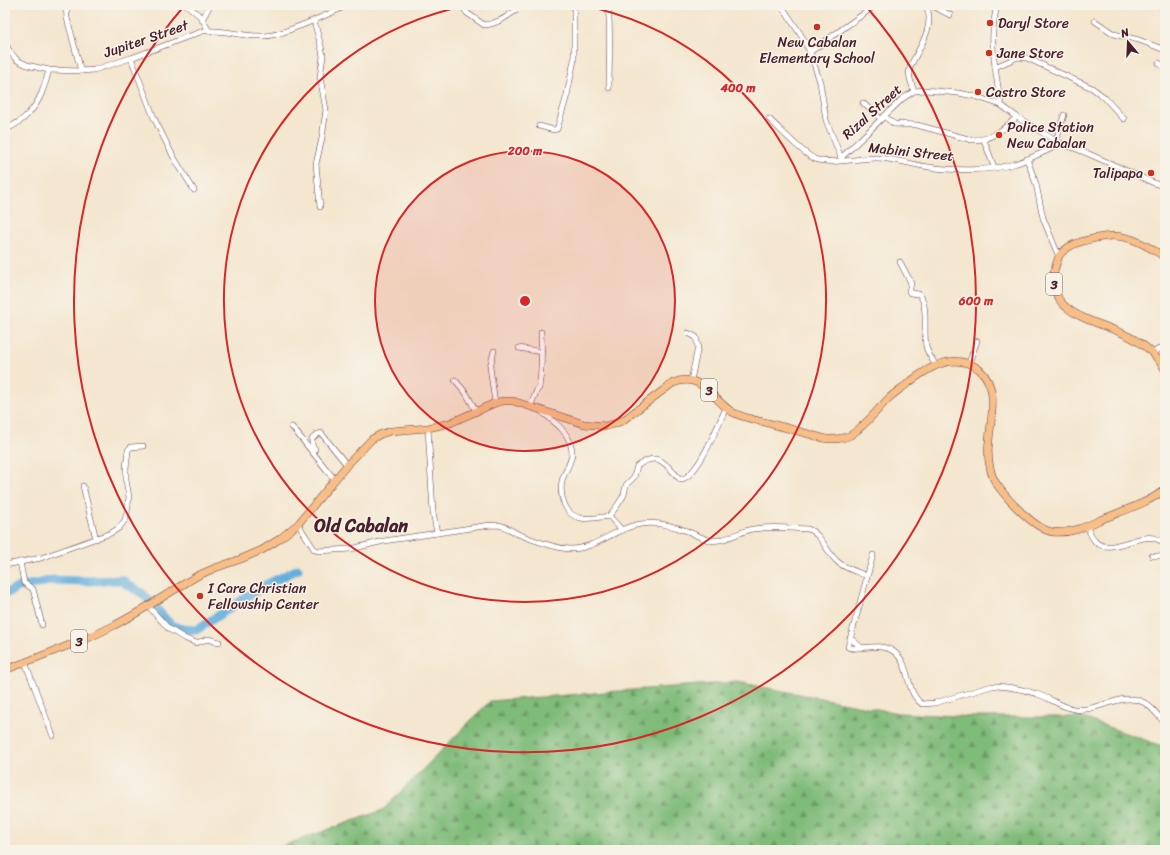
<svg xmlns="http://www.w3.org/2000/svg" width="1170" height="855" viewBox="0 0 1170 855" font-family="Sriracha,sans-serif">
	<defs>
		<pattern id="forest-firs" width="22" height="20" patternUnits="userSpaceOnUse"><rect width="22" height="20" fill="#7fbb79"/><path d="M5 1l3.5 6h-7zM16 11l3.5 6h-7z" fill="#6a9763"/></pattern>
	</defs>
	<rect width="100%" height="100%" fill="#f7f3e8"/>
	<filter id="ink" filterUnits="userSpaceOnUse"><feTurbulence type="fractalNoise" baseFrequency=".025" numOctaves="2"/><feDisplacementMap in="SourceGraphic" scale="8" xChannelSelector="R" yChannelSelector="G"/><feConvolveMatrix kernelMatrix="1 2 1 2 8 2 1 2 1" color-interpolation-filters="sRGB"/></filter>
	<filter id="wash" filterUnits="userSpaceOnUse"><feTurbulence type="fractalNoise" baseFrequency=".012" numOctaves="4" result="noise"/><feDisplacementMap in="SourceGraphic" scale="16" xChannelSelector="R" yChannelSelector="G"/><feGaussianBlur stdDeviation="0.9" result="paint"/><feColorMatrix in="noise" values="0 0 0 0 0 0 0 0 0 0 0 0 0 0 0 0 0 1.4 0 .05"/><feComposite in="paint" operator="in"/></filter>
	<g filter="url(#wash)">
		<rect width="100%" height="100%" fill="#f4e6cf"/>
		<polygon fill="url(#forest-firs)" stroke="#646d52" points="737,682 898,713 974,717 1080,717 1165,747 1165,850 271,850 383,810 490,701"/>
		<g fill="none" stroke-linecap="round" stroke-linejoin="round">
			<polyline stroke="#64aedd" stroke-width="9" points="5,594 21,586 37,584 52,580 86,581 123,580 126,584 142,593 171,625 182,629 196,630 267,584 280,578 298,569"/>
		</g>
	</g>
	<g filter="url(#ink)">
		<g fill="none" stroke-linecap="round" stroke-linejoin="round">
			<defs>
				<g id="minor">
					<polyline points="66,5 67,18 81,71"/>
					<polyline points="187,5 201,17 209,31"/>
					<path d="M461 5 467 13 484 25C500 24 511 13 524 5"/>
					<path d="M608 5C611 33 609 60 609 88"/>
					<polyline points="781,5 801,35 810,52 820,82 826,120 842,160"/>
					<polyline points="931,5 950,15"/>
					<path d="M997 5C994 18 992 32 993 46 994 66 998 86 1001 105"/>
					<polyline points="1158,5 1165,7"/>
					<polyline points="202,20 210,5"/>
					<polyline points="314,21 321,46 323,56 320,77 326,110 322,138 316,164 320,207"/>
					<polyline points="1095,21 1114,34 1139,40 1165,50"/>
					<path d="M5 42 10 52 17 60 27 65 49 70 81 71 94 70 131 58 203 31C224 29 244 37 264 36 276 36 286 31 297 27 314 21 331 13 348 5"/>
					<polyline points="810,52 876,5"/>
					<polyline points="131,58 154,118 173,156 194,190"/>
					<polyline points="1159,63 1165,68"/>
					<polyline points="995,67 1018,57 1027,58 1092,88 1104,97 1124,119"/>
					<path d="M914 91C911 82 908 76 910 67 919 48 936 26 926 5"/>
					<polyline points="863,103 881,119"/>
					<path d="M884 116 894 124 917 125 972 140C993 140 1002 130 1017 117"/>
					<path d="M769 119C780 129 803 154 815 159 831 165 858 158 876 158 894 158 912 165 929 167 953 171 991 171 1014 164 1030 159 1046 151 1061 144"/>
					<polyline points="539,126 554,130 557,129 558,126 567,95 574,60 574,5"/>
					<path d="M5 130C13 126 23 120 29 113 40 102 45 85 49 70"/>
					<polyline points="984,140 994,167"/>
					<polyline points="1056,141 1064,115"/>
					<polyline points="841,158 902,99 914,91 925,90 958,93 974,96 1001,105 1017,117 1056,141 1089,154 1154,183 1165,187"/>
					<polyline points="1027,159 1036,184 1043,218 1059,257"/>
					<path d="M900 262 910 281 911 284 909 291 910 293 919 294C929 305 923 331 926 346 927 353 933 360 936 366"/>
					<polyline points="688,333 696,337 698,347 691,380"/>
					<polyline points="519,348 542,352"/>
					<polyline points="494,351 490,367 495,403"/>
					<polyline points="1152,353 1165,346"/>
					<polyline points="969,363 977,341"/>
					<polyline points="455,380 466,393 476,411"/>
					<path d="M530 407 537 390 539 388C542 369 542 351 541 332"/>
					<path d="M542 412C554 422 567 430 571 446 575 459 565 469 562 481 559 496 565 516 581 518 590 520 600 517 609 516L617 506 624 495 626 485 634 477 637 466C659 450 665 464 680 479 697 480 719 422 726 408"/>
					<polyline points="292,427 335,480"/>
					<polyline points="428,428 433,512 437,533"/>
					<polyline points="315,449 312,445 312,439 316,435 321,433 347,465"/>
					<polyline points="83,486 96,539"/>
					<polyline points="609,516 622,530"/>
					<path d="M298 524 314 549 318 551 351 549 384 541 484 526C489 525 494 525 499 525 507 527 512 531 518 534 533 540 556 549 571 549 595 549 613 530 636 525 652 521 671 525 687 531 694 534 701 538 709 540 724 543 739 531 753 529 771 526 789 528 808 529 823 535 826 553 839 563 847 569 858 572 867 576"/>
					<path d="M1087 526C1089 531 1091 536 1094 540 1106 557 1137 534 1154 538 1158 539 1162 541 1165 544"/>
					<path d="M873 555 848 647C855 652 878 641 893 651 912 664 904 691 922 704L935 703 992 686H998C1011 687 1025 690 1037 694 1050 698 1061 707 1074 709 1097 713 1121 691 1143 702 1152 706 1158 716 1165 723"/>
					<polyline points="1152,556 1161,556 1165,554"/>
					<polyline points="20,562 24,583 33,589 42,625"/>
					<polyline points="5,565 41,558 111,533 119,528 125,520 127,513 129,497 126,480 126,468 128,450 131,447 143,446"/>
					<polyline points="148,606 169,629 184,638 196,643 208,639 219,642"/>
					<polyline points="850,638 861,647"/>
					<polyline points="25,662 53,736"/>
				</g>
				<g id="highway">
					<path d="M1165 257C1145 245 1127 232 1103 237 1089 239 1067 243 1059 256 1058 259 1057 262 1056 265 1051 278 1054 298 1066 307 1085 323 1116 327 1137 341 1149 348 1158 358 1165 369"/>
					<path d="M5 670 93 636 115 625 135 614 197 576 215 568 241 559 262 550 278 540 298 524 347 465 372 439 381 434 391 431 428 428 450 423 495 403 503 401H513L584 424 606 426 614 424 622 421 673 383C701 371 712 399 732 412 743 418 756 420 768 423 788 428 808 434 827 439 836 439 843 439 851 435 865 426 876 411 888 399 894 393 901 389 907 384 924 371 945 356 967 363 972 364 976 367 980 370 1006 395 982 437 990 467 991 473 994 481 998 486 1008 500 1036 530 1053 532 1070 534 1085 527 1100 520 1119 512 1150 503 1165 489"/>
				</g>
			</defs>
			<use href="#minor" stroke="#643d44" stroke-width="6"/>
			<use href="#highway" stroke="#643d44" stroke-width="8"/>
			<use href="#minor" stroke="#fff" stroke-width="5"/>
			<use href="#highway" stroke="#f7be88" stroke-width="7"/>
		</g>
	</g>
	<circle cx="525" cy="301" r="150" fill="#d62828" fill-opacity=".12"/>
	<g fill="none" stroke="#d62828" stroke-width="2">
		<circle cx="525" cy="301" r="150"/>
		<path d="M580 5A301 301 0 1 1 470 5"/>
		<path d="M865 5A451 451 0 1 1 185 5"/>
	</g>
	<g fill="#c8321e" stroke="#f7f3e8" stroke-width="1.5">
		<circle cx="990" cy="23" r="4"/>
		<circle cx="817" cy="27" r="4"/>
		<circle cx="989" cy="53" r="4"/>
		<circle cx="978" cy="92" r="4"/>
		<circle cx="999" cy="135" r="4"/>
		<circle cx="1151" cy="173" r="4"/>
		<circle cx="200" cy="596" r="4"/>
	</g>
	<g text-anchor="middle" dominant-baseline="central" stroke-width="3" stroke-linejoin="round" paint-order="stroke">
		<g fill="#f7f3e8" stroke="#7e5f64" stroke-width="1">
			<rect x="1046" y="273" width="16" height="22" rx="3"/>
			<rect x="701" y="379" width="16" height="22" rx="3"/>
			<rect x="71" y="630" width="16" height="22" rx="3"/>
		</g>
		<g font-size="13" font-weight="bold" fill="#4a1f2b">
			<text x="1054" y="284">3</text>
			<text x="709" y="390">3</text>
			<text x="79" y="641">3</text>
		</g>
		<g font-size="14" fill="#4a1f2b" stroke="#f7f3e8" text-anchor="start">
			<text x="998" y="23">Daryl Store</text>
			<text x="817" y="42" text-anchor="middle">New Cabalan<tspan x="817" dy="16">Elementary School</tspan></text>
			<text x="997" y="53">Jane Store</text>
			<text x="986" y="92">Castro Store</text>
			<text x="1007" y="127">Police Station<tspan x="1007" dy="16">New Cabalan</tspan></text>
			<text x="1143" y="173" text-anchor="end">Talipapa</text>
			<text x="208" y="588">I Care Christian<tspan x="208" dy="16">Fellowship Center</tspan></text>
		</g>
		<g font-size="14" fill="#4a1f2b" stroke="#f7f3e8">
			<text transform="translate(146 39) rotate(-19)">Jupiter Street</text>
			<text transform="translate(872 112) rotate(-42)">Rizal Street</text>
			<text transform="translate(911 152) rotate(6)">Mabini Street</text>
		</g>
		<g font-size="18" font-weight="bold" fill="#4a1f2b" stroke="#f7f3e8">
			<text x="361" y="526">Old Cabalan</text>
		</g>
	</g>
	<circle cx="525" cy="301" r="6" fill="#d62828" stroke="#f7f3e8" stroke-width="2"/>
	<g font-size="12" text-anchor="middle" font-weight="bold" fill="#d62828" stroke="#f7f3e8" stroke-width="3" stroke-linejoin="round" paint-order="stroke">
		<text x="738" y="92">400 m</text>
		<text x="525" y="155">200 m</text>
		<text x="976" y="305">600 m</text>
	</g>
	<rect width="1170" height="855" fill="none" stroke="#f7f3e8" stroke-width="20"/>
	<g transform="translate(1128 42) rotate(341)" stroke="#f7f3e8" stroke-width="3" paint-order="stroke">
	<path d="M0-3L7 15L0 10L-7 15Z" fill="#4a1f2b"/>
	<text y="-6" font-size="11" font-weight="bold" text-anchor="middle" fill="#4a1f2b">N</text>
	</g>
</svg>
